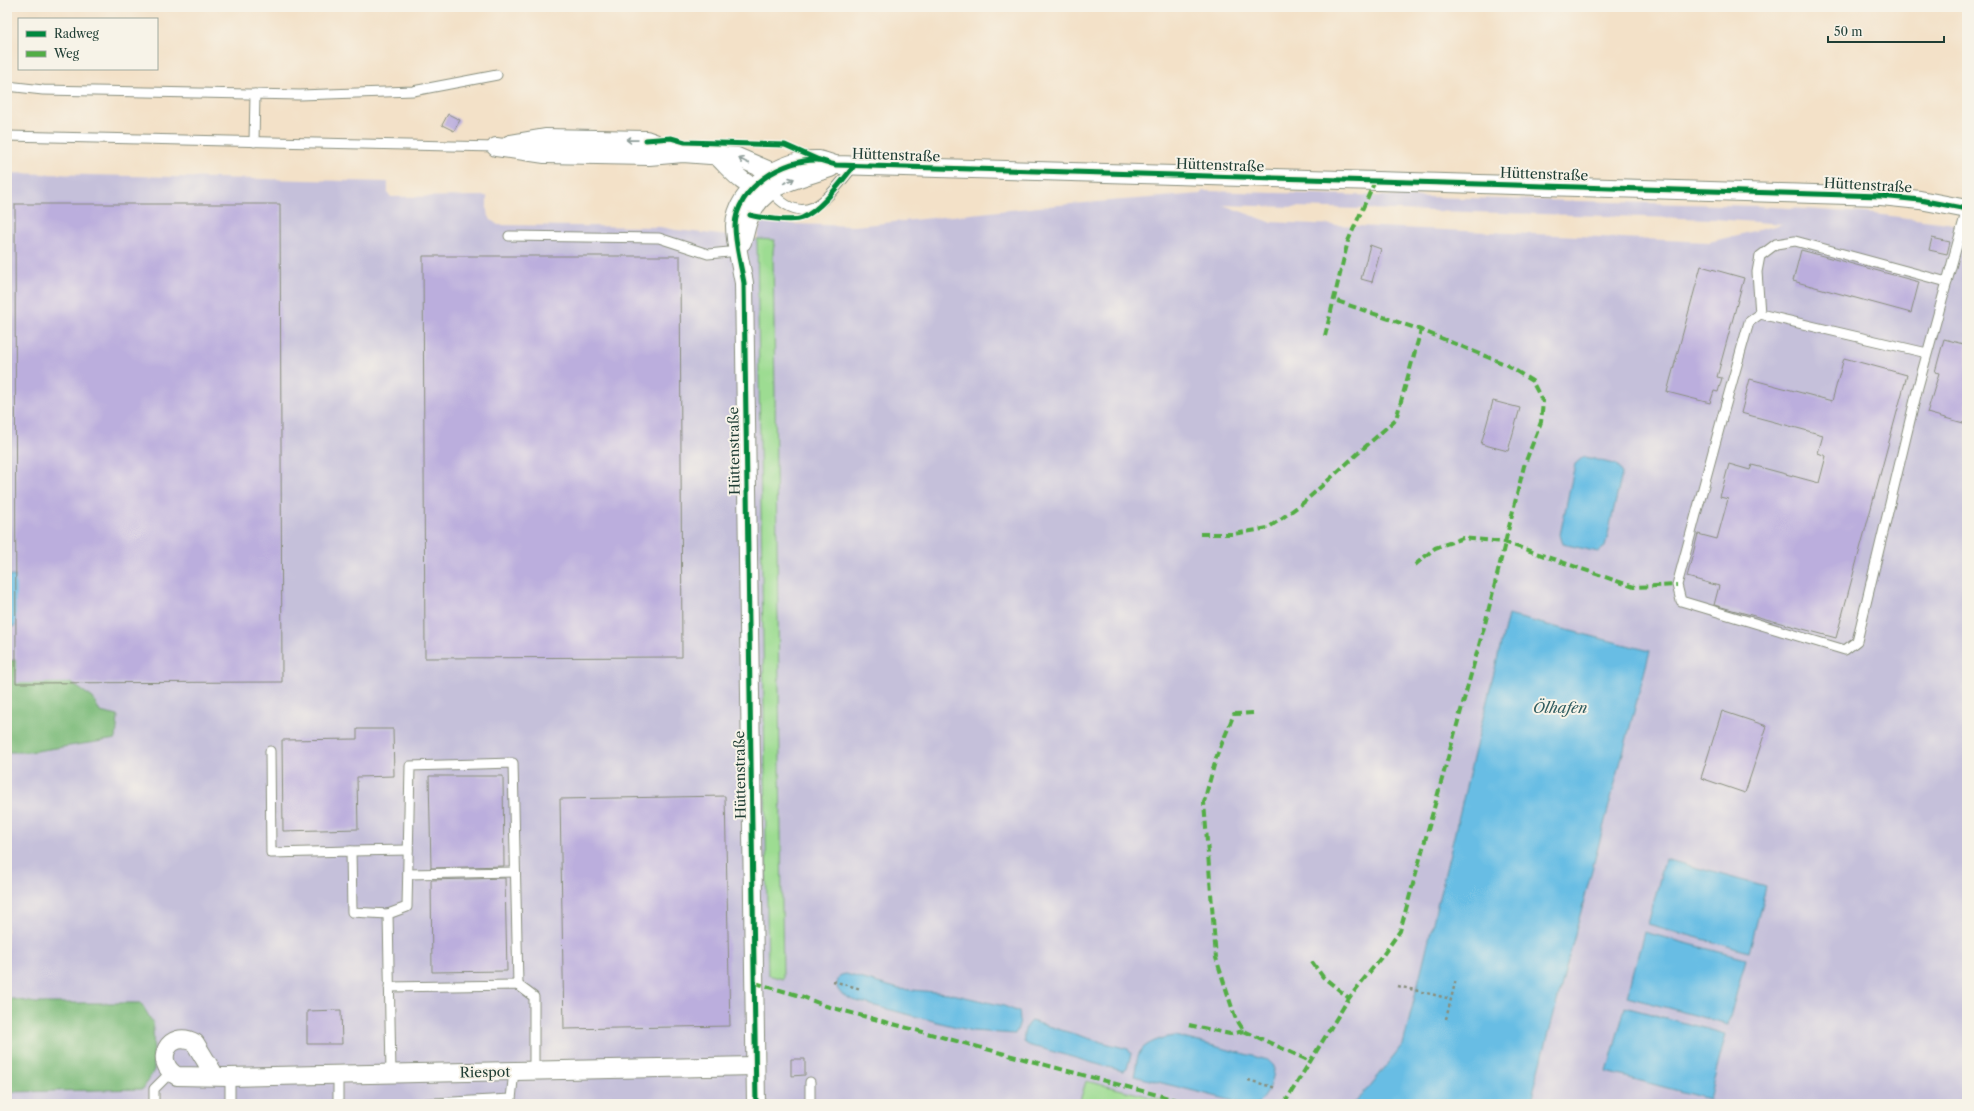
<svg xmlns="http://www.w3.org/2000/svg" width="1974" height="1111" viewBox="0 0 1974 1111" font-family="'Libre Caslon Text',serif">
	<rect width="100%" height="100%" fill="#f7f3e8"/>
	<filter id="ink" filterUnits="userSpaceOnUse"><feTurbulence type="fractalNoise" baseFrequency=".025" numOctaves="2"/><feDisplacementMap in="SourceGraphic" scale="8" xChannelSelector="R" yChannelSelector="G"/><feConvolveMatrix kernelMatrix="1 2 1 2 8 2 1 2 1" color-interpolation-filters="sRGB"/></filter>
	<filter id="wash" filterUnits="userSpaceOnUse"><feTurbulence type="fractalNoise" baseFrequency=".012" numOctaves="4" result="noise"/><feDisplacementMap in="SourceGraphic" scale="16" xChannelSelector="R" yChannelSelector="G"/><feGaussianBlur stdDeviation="0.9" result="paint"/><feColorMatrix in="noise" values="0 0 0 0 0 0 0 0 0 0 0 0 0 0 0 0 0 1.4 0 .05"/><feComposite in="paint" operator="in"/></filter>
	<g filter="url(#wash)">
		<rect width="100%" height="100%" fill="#f3e1c8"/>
		<path fill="#c5c0da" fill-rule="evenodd" d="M7 173 388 182V193L391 197 487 196V212L491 220 498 225 660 227 676 230 757 239 761 220 792 224 855 226 1058 205 1201 194 1204 191 1758 206 1866 213 1948 223 1967 228V1104H1530L1650 651 1508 615 1403 1045 1371 1085 1353 1104H7ZM1223 205 1714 219 1783 224 1709 242 1270 222Z"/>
		<g fill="#9ddc92" stroke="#5e8c63">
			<polygon points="757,239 775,240 773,251 783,979 768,975"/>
			<polygon points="1086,1081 1179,1104 1079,1104"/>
		</g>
		<g fill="#7ebc7c" stroke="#4e7c58">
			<polygon points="33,657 93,698 100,712 118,716 116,739 29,752 7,752 7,668 9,661"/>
			<polygon points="7,998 36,1003 141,1003 153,1023 154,1070 143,1089 7,1092"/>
		</g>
		<g fill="#68bde4" stroke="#447d8c">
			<polygon points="1586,457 1617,465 1622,474 1605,547 1598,552 1563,544 1560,535 1575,464 1582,458"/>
			<polygon points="7,575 18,577 20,622 13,627 7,625"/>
			<polygon points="1508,615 1650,651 1530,1104 1353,1104 1371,1085 1403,1045"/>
			<polygon points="1665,859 1766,887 1749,952 1648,924"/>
			<polygon points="1644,932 1746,959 1728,1024 1627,997"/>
			<path d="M846 974 899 989 948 993 1004 1006 1019 1012C1021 1020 1019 1027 1015 1034L972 1031 856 1001C843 996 830 990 841 975Z"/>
			<polygon points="1625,1007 1726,1034 1709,1099 1607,1072"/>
			<path d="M1031 1021 1101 1042 1128 1049 1131 1054 1127 1069 1123 1071C1098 1065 1073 1057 1047 1050 1039 1047 1031 1048 1024 1042 1023 1035 1025 1025 1031 1021Z"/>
			<path d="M1175 1036 1268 1060 1274 1066C1274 1080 1269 1094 1258 1104H1246L1134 1076C1136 1069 1136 1061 1139 1054 1143 1043 1164 1037 1175 1036Z"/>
		</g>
		<g id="blocks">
			<g fill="#bbaedd">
				<polygon points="448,114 460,120 454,131 442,125"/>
				<polygon points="15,204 280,204 282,682 16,683"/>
				<polygon points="1932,238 1950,242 1947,254 1929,250"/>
				<polygon points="1370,245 1381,249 1372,282 1361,279"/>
				<polygon points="1801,250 1919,282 1911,313 1793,281"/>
				<polygon points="423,256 680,256 682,657 425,658"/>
				<polygon points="1701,266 1744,278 1717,377 1722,378 1718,392 1714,391 1710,403 1667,392"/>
				<polygon points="1944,339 1967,345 1967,424 1927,413 1939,373 1935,372"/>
				<polygon points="1844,358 1907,375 1836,638 1714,605 1719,586 1687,577 1698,534 1717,539 1728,499 1720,497 1729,464 1750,470 1752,465 1819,483 1826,456 1818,453 1823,435 1741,413 1750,379 1832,401"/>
				<polygon points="1493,401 1520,408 1508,451 1481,444"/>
				<polygon points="1722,711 1767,726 1745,793 1701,778"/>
				<polygon points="357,729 393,729 394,776 357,777 358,829 283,831 282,740 357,739"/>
				<polygon points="429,776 503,776 504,866 431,868"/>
				<polygon points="725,796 730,1026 564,1029 560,799"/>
				<polygon points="505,878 507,971 432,972 431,880"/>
				<polygon points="341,1010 342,1044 307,1044 307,1011"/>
				<polygon points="791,1059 805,1059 805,1075 791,1076"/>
			</g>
		</g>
	</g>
	<g filter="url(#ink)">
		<use href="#blocks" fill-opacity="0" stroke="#898f7e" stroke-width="1"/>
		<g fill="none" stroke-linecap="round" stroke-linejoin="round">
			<defs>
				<g id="lane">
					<polyline points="7,86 43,90 300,95 413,91 497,75"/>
					<polyline points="7,136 496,147"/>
					<polyline points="254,142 255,94"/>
					<path d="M771 191C806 233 830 195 854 166"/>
					<polyline points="509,236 659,238 708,254 739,251"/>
					<polyline points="1760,314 1757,272 1760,256 1776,244 1795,241 1947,282"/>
					<polyline points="1927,353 1760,314 1749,322 1722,418 1677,585 1681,601 1845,650 1857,641 1918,387 1967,209"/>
					<polyline points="270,751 271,853 351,851 352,912 388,914"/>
					<polyline points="351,851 408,850"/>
					<polyline points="408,874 515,872"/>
					<polyline points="389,987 518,985 534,997 534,1071"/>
					<polyline points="391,1073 388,914 407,907 410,766 513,763 518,985"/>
					<polyline points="338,1075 338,1104"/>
					<polyline points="230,1077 230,1104"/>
					<polyline points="810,1082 810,1104"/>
					<polyline points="154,1104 154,1089 170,1073"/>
					<polyline points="414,1104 511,1099 514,1071"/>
				</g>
				<g id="street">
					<polyline points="510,144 545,138 646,140 676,151"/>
					<polyline points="496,147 545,154 649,156 683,153 737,157 772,172"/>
					<path d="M716 155C731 169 743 187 764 190"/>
					<path d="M742 242C745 234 746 224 750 216 763 183 801 178 830 168"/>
					<path d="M215 1076 195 1043C169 1028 152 1062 177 1076L230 1077 755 1066"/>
					<path d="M756 1104 744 283C741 266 735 243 735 226 736 188 784 158 819 160 824 161 831 164 836 165L1881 196 1920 200 1967 209"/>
				</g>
			</defs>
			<use href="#lane" stroke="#898f7e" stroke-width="11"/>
			<use href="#street" stroke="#898f7e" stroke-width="20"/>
			<g stroke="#898f7e" stroke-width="2.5" stroke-dasharray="3 3" stroke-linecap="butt">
				<polyline points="833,981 861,989"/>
				<polyline points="1398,986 1451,999"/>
				<polyline points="1446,1019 1456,979"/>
				<polyline points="1248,1080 1276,1088"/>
			</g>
			<use href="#lane" stroke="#fff" stroke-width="9"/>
			<use href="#street" stroke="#fff" stroke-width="18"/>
			<g stroke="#52ad45" stroke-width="4" stroke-dasharray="8 4" stroke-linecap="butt">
				<polyline points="1325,336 1348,241 1375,181"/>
				<polyline points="1200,534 1234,534 1268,528 1303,503 1396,419 1421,330"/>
				<polyline points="1415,565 1435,548 1463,538 1504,542 1634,587 1677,585"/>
				<polyline points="1253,713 1234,714 1216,758 1204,802 1216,958 1235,1017 1244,1031 1310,1061"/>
				<polyline points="1312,962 1323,977 1349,998"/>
				<polyline points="755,983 801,996 826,1006 1191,1104"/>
				<polyline points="1189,1025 1230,1034 1244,1031"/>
				<polyline points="1284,1104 1349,998 1383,955 1400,931 1486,620 1524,466 1541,422 1543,402 1532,381 1505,364 1421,330 1334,300"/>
			</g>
			<defs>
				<g id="cycleway">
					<polyline points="646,140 671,138 685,142 785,145 819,160"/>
					<path d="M750 215C760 218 793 222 802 218 822 209 841 182 854 166"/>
					<path d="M756 1104 744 283C741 266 735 243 735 226 736 188 784 158 819 160 824 161 831 164 836 165L1881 196 1920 200 1967 209"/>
				</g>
			</defs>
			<use href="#cycleway" stroke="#f7f3e8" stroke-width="8"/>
			<use href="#cycleway" stroke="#00873e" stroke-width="5"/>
		</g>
		<defs><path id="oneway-shaft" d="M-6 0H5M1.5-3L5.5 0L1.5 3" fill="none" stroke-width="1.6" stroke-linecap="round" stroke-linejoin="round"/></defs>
		<g stroke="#8f9e9a">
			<use href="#oneway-shaft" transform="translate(632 140) rotate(-179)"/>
			<use href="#oneway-shaft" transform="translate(744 161) rotate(-153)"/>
			<use href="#oneway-shaft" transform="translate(789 181) rotate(-25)"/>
		</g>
	</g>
	<g text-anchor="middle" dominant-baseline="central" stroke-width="4" stroke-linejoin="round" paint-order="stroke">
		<g font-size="14" fill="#1f3d34" stroke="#f7f3e8">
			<text transform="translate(896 155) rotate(2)">Hüttenstraße</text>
			<text transform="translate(1220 165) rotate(2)">Hüttenstraße</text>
			<text transform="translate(1544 174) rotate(2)">Hüttenstraße</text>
			<text transform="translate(1868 185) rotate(3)">Hüttenstraße</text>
			<text transform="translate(734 451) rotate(-91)">Hüttenstraße</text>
			<text transform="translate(740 775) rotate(-91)">Hüttenstraße</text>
			<text transform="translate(485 1072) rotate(-1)">Riespot</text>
		</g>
		<g font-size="15" font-style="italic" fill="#315d60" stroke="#f7f3e8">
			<text x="1560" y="707">Ölhafen</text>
		</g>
	</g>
	<rect width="1974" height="1111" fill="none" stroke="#f7f3e8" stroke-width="24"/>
	<rect x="18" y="18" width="140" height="52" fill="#f7f3e8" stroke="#a1aaa0"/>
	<rect x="26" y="31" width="20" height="6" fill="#00873e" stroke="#a1aaa0"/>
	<text x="54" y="38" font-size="12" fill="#1f3d34">Radweg</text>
	<rect x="26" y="51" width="20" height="6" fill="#52ad45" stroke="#a1aaa0"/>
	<text x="54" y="58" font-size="12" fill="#1f3d34">Weg</text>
	<path d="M1828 36v6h116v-6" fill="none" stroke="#1f3d34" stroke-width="2"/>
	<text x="1834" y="36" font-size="12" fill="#1f3d34" stroke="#f7f3e8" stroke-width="3" paint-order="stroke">50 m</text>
</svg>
